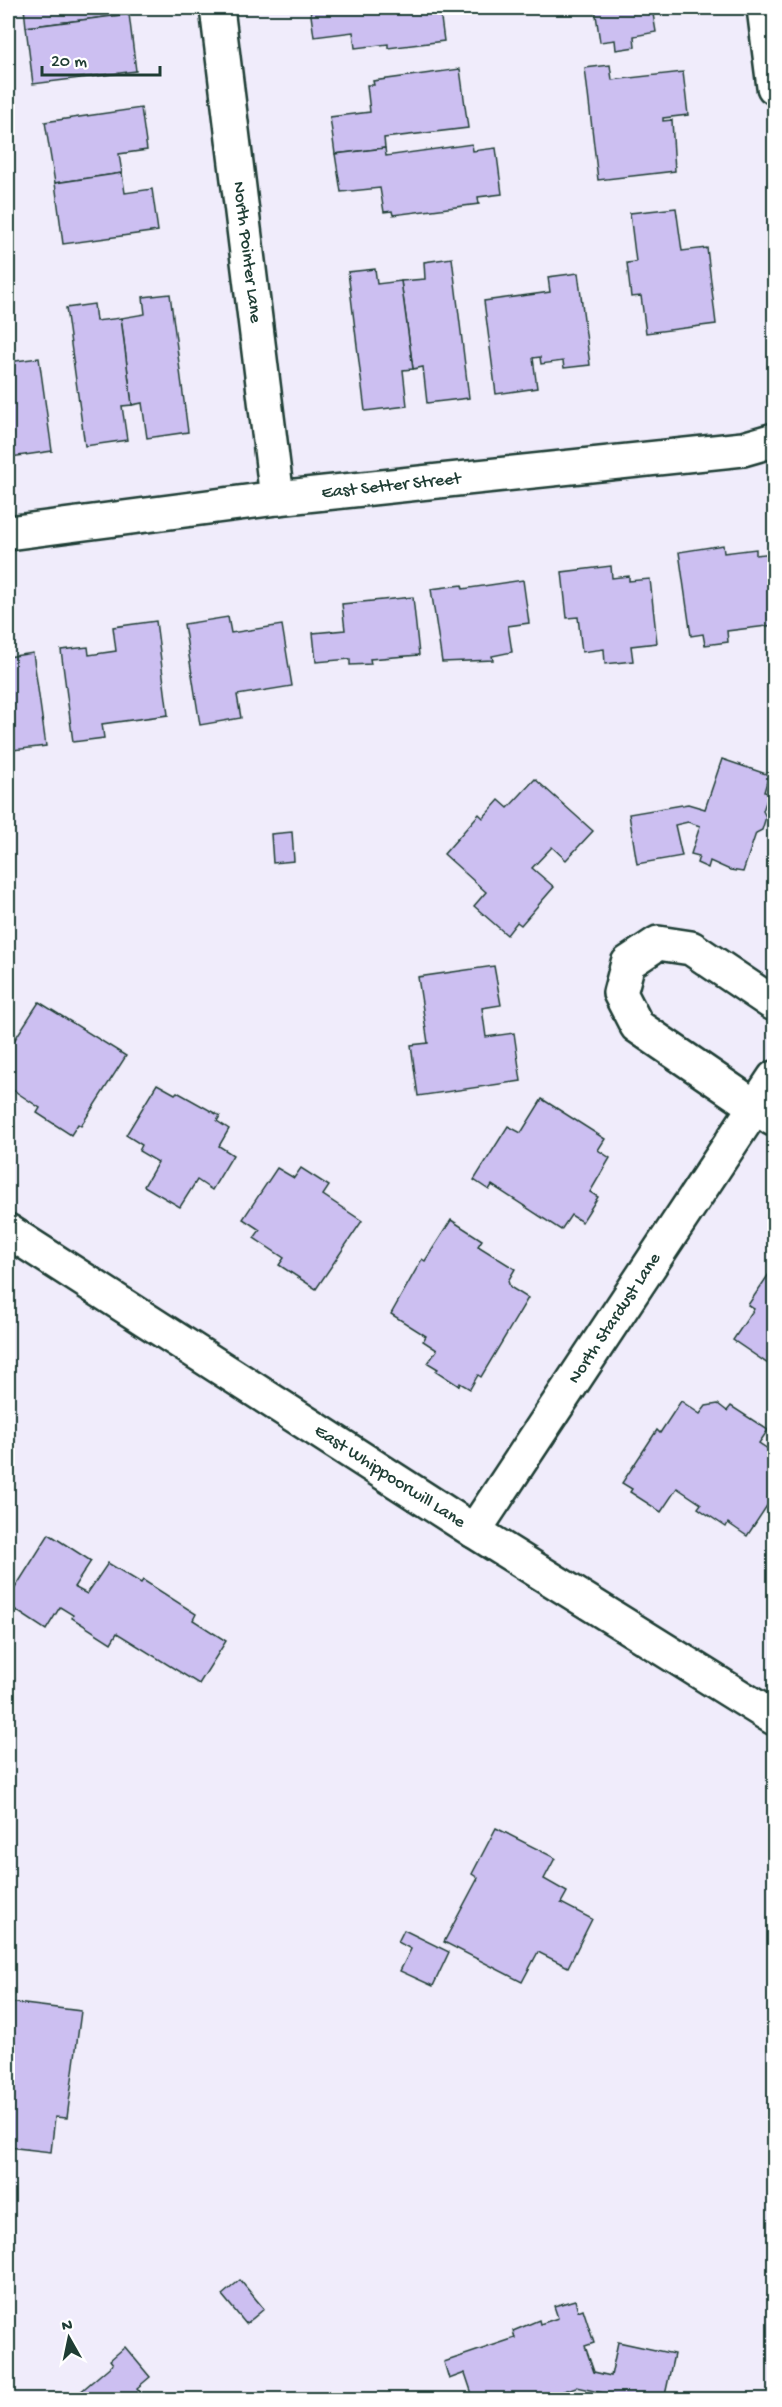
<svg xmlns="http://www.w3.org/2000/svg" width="782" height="2407" viewBox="0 0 782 2407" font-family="'Gochi Hand',sans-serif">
	<rect width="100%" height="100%" fill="#f0ecfb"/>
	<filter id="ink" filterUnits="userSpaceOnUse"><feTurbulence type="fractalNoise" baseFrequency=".0167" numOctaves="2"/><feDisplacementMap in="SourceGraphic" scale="12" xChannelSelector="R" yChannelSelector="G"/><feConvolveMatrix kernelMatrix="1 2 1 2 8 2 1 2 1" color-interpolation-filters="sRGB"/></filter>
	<g filter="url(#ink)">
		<g fill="#ccbff1" stroke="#1f3d34" stroke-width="1.5">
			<polygon points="24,8 128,8 129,14 26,27"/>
			<polygon points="310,8 461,8 440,11 444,41 388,48 388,44 355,48 353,32 314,37"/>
			<polygon points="595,8 652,8 656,32 634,36 635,47 616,50 615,40 600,42"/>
			<polygon points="129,14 136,71 33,84 26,27"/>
			<polygon points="610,65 612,80 683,72 688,115 663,118 663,121 672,120 675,171 598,180 585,68"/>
			<polygon points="460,69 468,128 384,138 385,148 335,154 330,117 370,112 367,85 374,85 373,81"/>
			<polygon points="141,108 147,150 119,154 122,173 55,183 45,122"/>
			<polygon points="472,144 473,151 496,148 502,194 478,197 479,204 393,215 392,211 384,212 380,188 341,192 335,154 385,148 386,156"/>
			<polygon points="122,173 125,193 152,189 158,231 63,244 55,183"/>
			<polygon points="676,208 682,251 707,248 716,324 646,333 641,296 631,297 627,263 636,262 630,213"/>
			<polygon points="452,258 469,398 427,403 423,367 413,369 401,281 425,279 424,262"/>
			<polygon points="375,269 377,284 401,281 413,369 403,370 407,406 365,411 348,272"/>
			<polygon points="578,273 590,365 564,368 563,361 541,364 540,357 533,358 537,388 496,394 484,301 550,292 548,277"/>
			<polygon points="170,294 188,432 147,438 142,403 132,405 121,318 145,314 143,297"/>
			<polygon points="94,304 96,321 121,318 132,405 122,406 127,440 85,446 66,308"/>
			<polygon points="39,358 52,451 11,457 8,441 8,362"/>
			<polygon points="723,545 724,553 756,549 756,555 774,553 774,625 727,631 728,642 705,645 703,634 691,636 679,552"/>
			<polygon points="611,566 612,578 629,576 629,581 650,579 657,643 631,646 633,661 605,664 604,649 582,652 578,617 567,618 562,572"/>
			<polygon points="523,580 529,623 508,626 512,652 492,656 493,660 442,662 431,589 462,585 463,589"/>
			<polygon points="413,597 419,655 370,659 371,664 350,665 350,659 316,662 313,633 345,630 342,604"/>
			<polygon points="228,617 231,633 282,625 292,686 237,695 241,718 200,725 184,624"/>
			<polygon points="156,621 168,715 102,724 104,738 73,742 61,650 88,647 89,655 116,651 113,627"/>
			<polygon points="33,653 46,746 13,750 11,737 8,738 8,657"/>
			<polygon points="722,759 769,775 764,792 769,793 763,811 766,817 762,830 756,833 743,872 730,870 710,861 708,868 697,863 699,856 691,854 700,826 688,822 675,825 682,856 637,864 629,814 688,804 705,809"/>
			<polygon points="535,779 593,831 566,860 552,847 532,868 554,887 521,925 517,922 507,935 474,906 486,892 444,854 479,814 483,818 499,800 508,808"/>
			<polygon points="292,832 294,861 273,863 271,834"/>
			<polygon points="494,966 501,1005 482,1008 486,1037 514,1033 521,1081 418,1096 411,1045 428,1043 418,977"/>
			<polygon points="39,1002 126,1056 81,1126 78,1124 71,1135 37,1113 40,1108 10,1088 12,1086 8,1083 8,1050"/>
			<polygon points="157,1084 175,1094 177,1092 220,1116 217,1121 229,1129 219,1146 233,1155 212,1190 197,1180 180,1207 144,1186 158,1162 139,1151 142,1145 126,1135"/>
			<polygon points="542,1099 605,1139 598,1150 610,1158 590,1192 598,1197 582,1222 571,1215 561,1230 492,1185 489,1190 474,1180 508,1126 521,1133"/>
			<polygon points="277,1168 294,1178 301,1168 329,1186 323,1195 362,1221 316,1289 279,1265 284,1258 254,1238 260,1230 243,1219"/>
			<polygon points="451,1220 482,1240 478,1246 515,1269 508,1281 510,1287 528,1298 481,1377 478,1375 470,1389 460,1383 459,1386 436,1371 438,1369 428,1363 437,1350 423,1341 426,1336 391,1314 422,1259 425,1261"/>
			<polygon points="769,1274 773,1276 774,1274 774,1368 733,1340 754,1309 748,1305"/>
			<polygon points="681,1401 700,1414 706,1406 718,1404 727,1411 731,1406 768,1430 759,1443 774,1453 774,1495 747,1536 728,1523 726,1527 698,1508 701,1504 677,1488 661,1512 630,1492 632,1489 622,1483 657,1430 660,1433"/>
			<polygon points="49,1534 91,1561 74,1587 87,1594 108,1563 141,1583 143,1580 196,1614 193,1620 226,1641 199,1684 117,1633 111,1643 72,1618 73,1615 60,1607 46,1630 8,1605 8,1599"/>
			<polygon points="496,1828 555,1858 544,1879 567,1892 561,1903 592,1919 568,1967 538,1952 522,1982 444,1942 478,1878 472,1874"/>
			<polygon points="404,1930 449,1952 433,1986 400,1971 411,1949 398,1942"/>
			<polygon points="8,2002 81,2011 67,2118 55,2117 51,2152 8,2147 8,2090 11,2062 8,2061"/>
			<polygon points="240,2280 264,2309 246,2324 222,2295"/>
			<polygon points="575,2300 578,2311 583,2309 594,2343 585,2346 594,2372 611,2376 618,2342 674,2354 664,2400 636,2400 576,2387 546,2397 547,2400 474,2400 465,2373 449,2379 444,2362 515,2338 513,2331 539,2320 540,2324 558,2318 554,2306"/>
			<polygon points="125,2347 150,2377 137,2388 146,2398 71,2400 113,2364 110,2360"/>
		</g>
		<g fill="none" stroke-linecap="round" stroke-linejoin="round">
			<defs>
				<g id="minor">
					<path id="s1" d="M217 8 277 498"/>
					<polyline points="764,8 774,87"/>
					<path id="s2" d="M8 533 277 498 743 449 774 440"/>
					<polyline points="773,1119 637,1026 620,993 628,963 658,943 691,948 774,1004"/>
					<path id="s3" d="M8 1231 474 1531 774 1718"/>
					<path id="s4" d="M474 1531 774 1078"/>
				</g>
			</defs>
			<use href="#minor" stroke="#1f3d34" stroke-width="38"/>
			<use href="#minor" stroke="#fff" stroke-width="33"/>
		</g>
	</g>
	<g text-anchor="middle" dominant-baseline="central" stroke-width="4.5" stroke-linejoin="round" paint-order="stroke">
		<g font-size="18" fill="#1f3d34" stroke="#fff">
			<text stroke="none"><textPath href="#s1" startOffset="246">North Pointer Lane</textPath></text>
			<text stroke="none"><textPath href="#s2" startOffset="386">East Setter Street</textPath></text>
			<text stroke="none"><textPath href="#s4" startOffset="255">North Stardust Lane</textPath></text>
			<text stroke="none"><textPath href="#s3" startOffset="454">East Whippoorwill Lane</textPath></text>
		</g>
	</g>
	<rect width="782" height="2407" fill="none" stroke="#fff" stroke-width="30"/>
	<rect x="15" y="15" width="752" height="2377" fill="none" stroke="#1f3d34" stroke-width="2" filter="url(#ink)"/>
	<g transform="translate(69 2338) rotate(351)" stroke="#ffffff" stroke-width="4.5" paint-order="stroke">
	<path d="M0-4.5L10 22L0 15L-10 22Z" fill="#1f3d34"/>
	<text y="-9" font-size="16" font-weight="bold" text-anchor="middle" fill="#1f3d34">N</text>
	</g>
	<path d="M42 66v9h118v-9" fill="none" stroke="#1f3d34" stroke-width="3"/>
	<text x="51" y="66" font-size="18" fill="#1f3d34" stroke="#ffffff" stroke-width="4.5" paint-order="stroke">20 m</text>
</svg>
